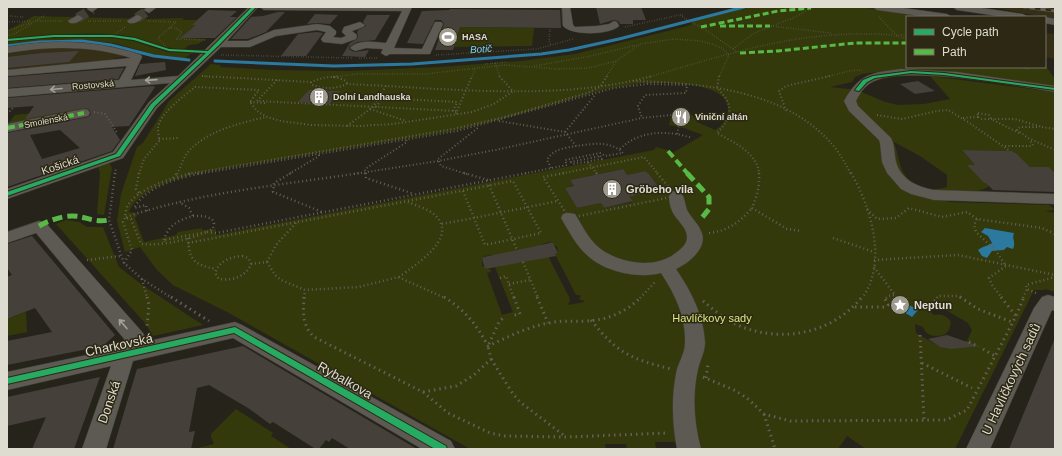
<svg xmlns="http://www.w3.org/2000/svg" width="1062" height="456" viewBox="0 0 1062 456" font-family="Arial,sans-serif">
	<rect width="100%" height="100%" fill="#26241a"/>
	<g fill="#352f17">
		<polygon points="990,7 1055,7 1055,19 1045,17"/>
		<polygon points="1045,33 1055,34 1055,59 1045,57"/>
		<polygon points="38,48 89,48 124,55 123,57 115,58 112,62 7,72 7,51"/>
	</g>
	<g fill="#34390b" fill-rule="evenodd">
		<path d="M749 7H861L933 17H907V67H1045V65L1055 79V87L962 74 877 72 862 74 855 77 852 82 830 87 857 90 885 102 898 105 924 104 950 99 930 76 1055 92V173L1049 167H1030L1017 154 1012 151 962 150 975 165H968L984 183H992C981 197 944 192 928 191L949 202 1049 205 1055 210 1045 211 1055 213V292L1045 289 1044 290H1034L955 449H866L847 436 838 449H678L676 442H655L656 449H627L626 444H605L606 449H470L227 312 173 285 157 270 140 247 125 252 117 221 121 194 137 147 143 143 169 101 211 64 221 65 220 67 274 70 348 71 439 67 521 61 575 54 692 25 690 24 695 21ZM642 83C661 83 730 80 728 110 727 120 723 125 715 130L697 122 692 115 672 112 669 125 684 128 703 135 674 152 656 147 654 150 216 235V229L202 230V228L178 232 176 235 144 242 135 218 137 216 136 213 129 212C137 189 179 178 201 172L453 131 505 118 606 89ZM309 90 339 91 331 104 299 102ZM894 142 920 156 947 175V187C930 192 912 188 903 172 899 164 897 151 894 142ZM622 169 627 175 645 171 649 174 660 189 629 197 632 202 604 208 601 203 577 208 565 188 574 186 570 180ZM986 228 1014 233V239L1004 250 992 251 987 258 989 245 992 243 988 236 982 232ZM550 242 555 246H557L558 253 555 254 576 295H580L581 297 579 298 580 300H583L584 302 569 305 568 303 570 302 569 297 548 256 519 263 518 262 499 265V267H495L513 312 502 315 487 273 491 272 490 269H486L484 266H482V259L484 258V256L492 255V256L542 245V244ZM897 300 918 310 911 317 893 306ZM932 306H939L968 323 972 330 967 341 960 348 940 347 916 333 915 324 923 327C926 336 935 337 944 335L949 330 951 322C947 316 942 313 934 315L927 308Z"/>
		<path d="M34 16 146 19 184 18 182 20H202L197 28H192L181 38 206 39 198 44 189 45 183 50C162 48 142 38 120 35 83 31 45 36 7 39V31Z"/>
		<polygon points="460,27 534,28 532,46 454,47"/>
		<polygon points="82,36 106,37 133,41 167,52 192,53 185,58 156,55 114,43 84,40 41,41 7,45 7,41"/>
		<polygon points="93,106 89,110 47,120 7,125 15,115"/>
		<polygon points="109,162 112,168 104,215 97,214 100,173 98,166"/>
		<polygon points="66,220 79,222 87,227 103,227 119,267 142,285 203,325 153,336 145,323 56,224"/>
		<polygon points="26,312 27,332 7,336 7,319"/>
		<polygon points="236,409 273,433 271,436 291,449 194,449 214,444 211,437 211,434"/>
	</g>
	<g fill="#2b799e">
		<path d="M985 228 1014 233C1012 239 1016 243 1013 249L1007 247 1004 250 992 251 987 258 982 256 978 250C983 246 988 246 992 243L988 236 981 232Z"/>
		<polygon points="893,300 902,301 918,310 912,317 893,306 892,302"/>
	</g>
	<g fill="none" stroke-linecap="round" stroke-linejoin="round">
		<g stroke="#2b799e" stroke-width="3">
			<polyline points="7,46 39,42 82,41 111,45 154,56 189,60"/>
			<polyline points="215,61 334,66 412,64 541,54 569,50 619,39 744,7"/>
		</g>
	</g>
	<g fill="#45403a" fill-rule="evenodd">
		<polygon points="596,7 641,7 646,20 633,20 633,24 620,24 618,21 614,20 600,24"/>
		<polygon points="450,9 560,10 561,28 460,27 453,50 435,50 444,24 441,20 435,20 423,44 407,43 422,11 449,10"/>
		<polygon points="208,10 237,11 230,17 237,17 215,38 180,38 196,25 192,25"/>
		<polygon points="278,12 285,12 266,32 248,39 231,39 251,17 263,16"/>
		<polygon points="315,14 338,15 330,24 317,23 307,24"/>
		<polygon points="367,15 390,15 375,40 357,42 349,47 349,49 354,52 369,50 365,57 342,56 350,43 357,39 358,35 357,33 358,30 366,26 363,22"/>
		<polygon points="317,32 323,33 306,56 281,56 298,34"/>
		<polygon points="79,51 69,62 7,68 7,57 42,53"/>
		<polygon points="165,62 166,70 135,76 140,64"/>
		<polygon points="124,68 118,79 7,88 7,77"/>
		<polygon points="918,81 935,91 915,94 900,84"/>
		<path d="M153 86 155 87 129 126 112 127 120 140 112 151 7 187V133L88 117 91 114 89 109 84 108 25 119 34 106 7 108V98ZM60 130 80 148 42 159 30 135Z"/>
		<polygon points="309,90 340,91 330,104 298,102"/>
		<polygon points="962,150 1012,151 1017,154 1030,167 1049,167 1055,173 1055,192 993,190 986,183 984,183 967,165 975,165"/>
		<polygon points="623,169 627,175 645,171 649,174 660,189 629,197 633,201 604,208 601,203 577,208 565,188 574,186 570,180"/>
		<polygon points="32,236 115,335 103,346 7,365 7,341 52,332 35,308 7,319 7,277 12,275 7,268 7,244"/>
		<polygon points="550,243 553,243 558,253 555,254 556,256 485,269 482,259 484,257"/>
		<polygon points="947,335 979,346 951,349 940,347 928,339"/>
		<polygon points="1055,338 1055,449 1009,449 1035,386"/>
		<polygon points="243,346 280,368 417,449 350,449 332,438 329,442 326,440 319,449 314,448 273,422 270,424 248,408 209,385 197,388 189,432 195,431 191,449 113,449 137,369"/>
		<polygon points="100,377 74,449 32,449 46,417 7,426 7,397"/>
	</g>
	<g fill="none" stroke-linecap="round" stroke-linejoin="round">
		<g stroke="#424035" stroke-width="10" stroke-dasharray="10 5" stroke-linecap="butt">
			<polyline points="78,18 92,9"/>
			<polyline points="137,18 149,10"/>
		</g>
		<defs>
			<g id="minor">
				<polygon points="89,7 99,7 92,12 87,9"/>
				<polygon points="147,7 157,7 149,13 144,10"/>
				<path d="M249 7H258L227 41H248L274 30 317 24 330 26 336 31V34L333 37 341 38 346 36 342 32 344 27 360 22 365 25 363 27 352 31 357 35 356 39 342 44 323 42 321 39 326 32 317 30 276 36 250 47H221L157 108 123 158 7 199V189L113 152 149 102 170 83 7 97V89L119 80 127 66 7 76V70L131 58C91 45 48 46 7 53V47C53 39 97 40 141 55L142 57 131 80 178 76Z"/>
				<path d="M260 7H412L394 48 422 49 435 22H441L443 24 430 54H390L386 56 381 53 383 49 366 48 355 51 350 48C358 39 375 42 386 43L402 11 264 10Z"/>
				<path d="M562 7H570L573 25 575 27 597 26 609 24 614 21 617 22 619 26C610 35 572 36 563 26Z"/>
				<polygon points="873,7 896,7 947,14 952,17 928,17 877,10"/>
				<polygon points="953,7 975,7 1023,14 1028,17 1005,17 957,10"/>
				<path d="M78 15 83 18C80 22 75 24 70 23L68 21Z"/>
				<path d="M137 15 140 16 142 18C139 22 134 24 129 23L127 21Z"/>
				<polygon points="1045,17 1055,19 1055,25 1045,23"/>
				<path d="M901 69 957 72 1055 86V92C1018 86 897 63 869 84 863 88 859 95 856 101L858 106 891 138C895 146 894 154 896 162 901 180 918 187 934 190L1055 194V204L934 200 911 194 901 189 887 173 882 162 880 143 879 140 849 111 844 101C860 73 871 73 901 69Z"/>
				<polygon points="84,109 88,110 90,113 88,116 7,132 7,124"/>
				<path d="M676 191 681 193C685 198 685 204 687 210 691 218 698 223 701 231 709 247 689 263 676 269 691 291 704 316 705 343 705 352 700 360 698 369 692 396 694 423 701 449H677C672 423 671 395 677 369 680 360 685 352 685 343 686 317 675 294 661 273 639 279 605 272 588 256 576 246 569 231 561 218L563 214 569 213 575 214C583 227 591 244 605 252 626 264 657 269 677 252 682 248 687 244 687 237 687 227 676 220 672 211 670 206 669 201 669 196L671 193Z"/>
				<polygon points="39,221 45,222 143,333 146,339 144,342 235,322 242,325 451,441 455,449 422,449 233,338 133,361 106,449 82,449 111,366 7,390 7,372 120,348 125,340 36,233 7,243 7,232"/>
				<polygon points="1048,295 1055,297 1055,311 1052,310 1051,312 990,449 966,449 1034,308 1042,297"/>
			</g>
		</defs>
		<use href="#minor" stroke="#403e36" stroke-width="1"/>
		<g stroke="#626058" stroke-width="1.5" stroke-dasharray="0.5 2" stroke-linecap="butt">
			<polyline points="683,15 679,15 701,27 739,53"/>
			<polyline points="10,16 24,17"/>
			<polyline points="879,17 896,35 907,35"/>
			<polyline points="37,20 44,16"/>
			<polyline points="88,21 121,21"/>
			<polyline points="148,21 176,22 158,38 169,50"/>
			<polyline points="7,22 32,21"/>
			<polyline points="771,26 831,33"/>
			<polyline points="625,27 679,15"/>
			<polyline points="169,28 176,28 182,32 177,39 206,40"/>
			<polyline points="550,29 549,41 551,45"/>
			<polyline points="7,31 35,21 63,21"/>
			<polyline points="7,36 14,34 33,23"/>
			<polyline points="112,36 125,27"/>
			<polyline points="733,49 754,33 795,17 814,7"/>
			<polyline points="221,55 352,58"/>
			<polyline points="436,55 537,49 573,39"/>
			<polyline points="359,58 378,58"/>
			<polyline points="495,63 500,77"/>
			<polyline points="485,64 507,62"/>
			<polyline points="534,66 586,57 637,45"/>
			<polyline points="1020,67 1028,69"/>
			<polyline points="202,76 213,77"/>
			<polyline points="335,77 356,74 425,74 505,65 558,69 589,68 616,61 640,44 674,39 700,41 712,44 722,48 729,55 719,77"/>
			<polyline points="472,77 475,69"/>
			<polyline points="606,77 616,61"/>
			<path d="M649 77C718 57 786 34 859 34 875 34 892 33 907 39"/>
			<polyline points="825,77 849,71 862,70"/>
		</g>
		<g stroke="#626058" stroke-width="2" stroke-dasharray="1 2.5" stroke-linecap="butt">
			<path d="M202 76 311 82C323 77 336 74 347 82V84"/>
			<path d="M719 76 717 88C734 104 733 117 717 133 733 142 758 153 759 174"/>
			<polyline points="333,77 340,76"/>
			<polyline points="277,80 257,101 457,111 455,115"/>
			<path d="M633 81C700 83 783 89 831 143 839 152 845 163 851 174"/>
			<path d="M311 82V84C323 90 335 89 347 84 444 88 559 102 652 76"/>
			<polyline points="250,102 265,103"/>
			<polyline points="376,107 383,98 457,102 453,111"/>
			<polyline points="370,109 406,121"/>
			<polyline points="457,111 472,76"/>
			<polyline points="786,111 779,91 786,86 830,76"/>
			<polyline points="94,112 105,114 118,134"/>
			<polygon points="978,113 989,115 991,119 982,119 977,116"/>
			<polyline points="7,114 13,108"/>
			<polyline points="877,115 902,119 937,111 948,110 968,122 1010,151"/>
			<polyline points="963,118 978,117"/>
			<path d="M499 121 565 132 576 146C592 144 610 140 623 153L605 156 600 153 565 160 567 165 522 174"/>
			<polyline points="347,126 373,107 386,86"/>
			<polyline points="1037,127 1020,127 1017,130 1028,138 1055,150"/>
			<polyline points="1042,127 1055,129"/>
			<polyline points="565,132 595,95 594,94"/>
			<polyline points="1019,133 991,119 1015,119 1042,127"/>
			<polyline points="677,134 679,125"/>
			<polyline points="159,139 178,138"/>
			<polyline points="1005,146 1032,146 1033,144 1029,140"/>
			<path d="M620 149C639 130 668 130 692 138"/>
			<polygon points="600,156 602,159 573,164 571,162"/>
			<polyline points="588,162 597,174"/>
			<path d="M551 168 547 160C553 149 565 148 576 146"/>
			<polyline points="115,174 116,168"/>
			<path d="M139 174 144 159 159 141C159 137 158 132 158 128 159 114 184 96 195 87L259 90 250 102 257 111 267 117 281 121 311 125 359 126 393 124 472 112 494 104 513 91 499 76"/>
			<path d="M177 174C181 167 183 158 188 152 206 131 240 123 266 117"/>
			<polyline points="188,174 453,129 504,117 587,93 600,87 607,76"/>
			<polyline points="198,174 457,131 614,88 647,84 687,85 686,93 645,95 638,106 642,118"/>
			<polyline points="289,174 319,156 319,154"/>
			<polyline points="354,174 438,161 495,150 642,118 671,115"/>
			<polyline points="366,174 365,169 407,142 406,140"/>
			<polyline points="467,174 441,166 438,159 479,127"/>
			<polyline points="559,174 644,157 658,174"/>
		</g>
		<g stroke="#626058" stroke-width="2.5" stroke-dasharray="1 3" stroke-linecap="butt">
			<polyline points="115,173 109,220 124,263 142,279 172,298"/>
			<polyline points="139,173 136,189 140,194"/>
			<polyline points="291,173 274,183 273,192 322,212"/>
			<polyline points="365,173 366,178 414,194"/>
			<polyline points="464,173 488,180"/>
			<polyline points="564,173 543,177 569,218 676,196 657,173"/>
			<polyline points="596,173 597,174"/>
			<path d="M759 173C760 186 757 196 752 208L787 229 802 231"/>
			<path d="M851 173C871 207 888 263 862 298"/>
			<polyline points="173,178 177,173"/>
			<polyline points="489,185 517,250"/>
			<polyline points="463,191 474,218 558,201"/>
			<polyline points="867,209 877,219 896,218 909,208 942,217 967,212 977,219 1042,228 1055,234"/>
			<path d="M147 211 146 205 134 208C146 186 179 178 202 173"/>
			<polyline points="193,216 204,216 212,219 214,223 213,229 207,232"/>
			<path d="M126 217C201 192 282 185 360 173"/>
			<path d="M127 218 131 219 141 244C162 246 188 240 207 232L164 240V242"/>
			<polyline points="977,219 974,225 976,232 996,251 1006,266 989,278 992,285 1002,298"/>
			<polyline points="207,232 216,233 527,173"/>
			<path d="M709 233C728 231 740 222 752 208"/>
			<path d="M188 238C189 260 194 265 216 269"/>
			<polyline points="833,238 874,252"/>
			<path d="M164 240C168 225 179 220 193 216L189 208 179 202"/>
			<polyline points="188,243 513,181 541,233 485,245 474,218 441,224"/>
			<path d="M242 256C247 257 250 259 251 264 246 277 232 281 219 279L215 273C219 261 230 257 242 256Z"/>
			<polyline points="87,260 121,256"/>
			<polyline points="874,260 958,255 1055,275"/>
			<polyline points="267,262 276,245 296,223"/>
			<polyline points="523,262 538,298"/>
			<path d="M124 263 132 250 123 222C126 217 125 212 127 207 136 188 173 178 192 173"/>
			<polyline points="251,264 267,262 275,275 281,280 305,290 359,287 398,277 445,298"/>
			<polyline points="874,267 895,295 888,296 886,298"/>
			<path d="M399 277C415 265 458 239 436 216 429 209 417 206 408 202"/>
			<polyline points="500,278 506,276 514,298"/>
			<polyline points="142,279 147,298"/>
			<polyline points="509,284 530,280"/>
			<polyline points="1036,293 1027,289 1026,285 1055,277"/>
			<polyline points="304,298 305,290"/>
			<polyline points="640,298 655,282"/>
			<polyline points="937,298 938,296 959,296 962,298"/>
			<polyline points="1023,298 1027,289"/>
		</g>
		<g stroke="#626058" stroke-width="3" stroke-dasharray="1.5 4" stroke-linecap="butt">
			<polyline points="147,297 149,305 147,327"/>
			<polyline points="171,297 209,321"/>
			<path d="M304 297C303 313 302 325 314 337L423 392 456 386 474 375 491 359 488 346 499 322 503 318"/>
			<path d="M444 297C465 310 476 324 488 346 508 337 527 327 549 323 561 320 573 322 586 321 608 320 626 312 641 297"/>
			<polyline points="514,297 520,314 514,315"/>
			<polyline points="537,297 548,323"/>
			<polyline points="960,297 978,309 1012,322"/>
			<polyline points="1001,297 1016,316"/>
			<path d="M703 301C713 309 723 318 735 324 779 344 831 335 862 297"/>
			<polyline points="932,306 937,297"/>
			<polyline points="855,307 885,307 888,305 885,299 887,297"/>
			<path d="M591 320C617 353 631 359 671 369"/>
			<polyline points="920,335 924,420"/>
			<polyline points="969,342 979,347"/>
			<polyline points="983,349 995,356"/>
			<polyline points="491,359 513,394 520,402 566,437"/>
			<polyline points="922,363 972,388"/>
			<polyline points="703,377 734,390 747,398 764,414 790,421 946,420 967,410 1016,316 1024,297"/>
			<polyline points="706,378 708,364"/>
			<polyline points="423,392 448,413 490,433 505,436 566,437 668,433"/>
			<polyline points="764,414 775,449"/>
		</g>
		<use href="#minor" fill="#5c5a52" fill-rule="evenodd"/>
		<defs>
			<polyline id="rail" points="1024,7 1055,11"/>
		</defs>
		<use href="#rail" stroke="#605f56" stroke-width="3"/>
		<use href="#rail" stroke="#2c2814" stroke-width="2" stroke-dasharray="5.5" stroke-linecap="butt"/>
		<g stroke="#58b947" stroke-width="3" stroke-dasharray="6 3" stroke-linecap="butt">
			<polyline points="720,26 770,26"/>
			<polyline points="701,27 778,11 811,8"/>
			<polyline points="740,53 778,51 855,43 907,43"/>
		</g>
		<g stroke="#58b947" stroke-width="4" stroke-dasharray="8 4" stroke-linecap="butt">
			<polyline points="7,128 84,113"/>
			<polyline points="668,151 688,174"/>
		</g>
		<g stroke="#58b947" stroke-width="5" stroke-dasharray="10 5" stroke-linecap="butt">
			<polyline points="687,173 709,197 709,209 701,219"/>
			<path d="M39 226C48 221 61 216 72 216 86 216 93 223 109 220"/>
		</g>
		<defs>
			<g id="cycleway">
				<polygon points="252,7 256,7 219,45 155,106 120,156 7,196 7,192 116,154 151,104 206,53 169,51 134,40 112,37 54,37 7,41 7,39 54,35 112,35 135,38 169,49 208,51"/>
				<polygon points="911,71 944,73 1055,88 1055,90 944,75 911,73 875,78 867,82 859,91 855,90 863,80 873,76"/>
				<polygon points="235,327 446,446 447,449 435,449 234,333 7,384 7,378"/>
			</g>
		</defs>
		<use href="#cycleway" stroke="#2c2814" stroke-width="2"/>
		<use href="#cycleway" fill="#26ab63" fill-rule="evenodd"/>
	</g>
	<defs><path id="oneway-shaft" d="M-6 0H5M1.5-3L5.5 0L1.5 3" fill="none" stroke-width="1.6" stroke-linecap="round" stroke-linejoin="round"/></defs>
	<g stroke="#a4a297">
		<use href="#oneway-shaft" transform="translate(151 80) rotate(176)"/>
		<use href="#oneway-shaft" transform="translate(56 89) rotate(175)"/>
		<use href="#oneway-shaft" transform="translate(123 324) rotate(-131)"/>
	</g>
	<defs>
		<symbol id="stadium-disc" viewBox="-11 -11 22 22"><circle r="9.5" fill="#9e9c90" stroke="#2c2814"/><path d="M0-5a6.5 5 0 1 0 0 10a6.5 5 0 1 0 0-10ZM-3.5-1.8h7v3.6h-7Z" fill="#fff"/></symbol>
		<symbol id="building-disc" viewBox="-11 -11 22 22"><circle r="9.5" fill="#9e9c90" stroke="#2c2814"/><path d="M-4-6H4V6H1V3H-1V6H-4ZM-2.5-4.3h1.7v1.8h-1.7ZM.8-4.3h1.7v1.8H.8ZM-2.5-1h1.7V.8h-1.7ZM.8-1h1.7V.8H.8Z" fill="#fff"/></symbol>
		<symbol id="restaurant-disc" viewBox="-11 -11 22 22"><circle r="9.5" fill="#9e9c90" stroke="#2c2814"/><path d="M-5-6h1v4h1v-4h1v4h1v-4h1v5L-1.5 .5V6h-2V.5L-5-1ZM5-6V6H3V1.5H1.5Q1.5-4 5-6Z" fill="#fff"/></symbol>
		<symbol id="sight-disc" viewBox="-11 -11 22 22"><circle r="9.5" fill="#9e9c90" stroke="#2c2814"/><path d="M0-6L1.8-2.2L6-1.7L2.9 1.2L3.7 5.4L0 3.3L-3.7 5.4L-2.9 1.2L-6-1.7L-1.8-2.2Z" fill="#fff"/></symbol>
	</defs>
	<g fill-rule="evenodd">
		<use href="#stadium-disc" x="437" y="26" width="22" height="22"/>
		<use href="#building-disc" x="308" y="86" width="22" height="22"/>
		<use href="#restaurant-disc" x="670" y="106" width="22" height="22"/>
		<use href="#building-disc" x="601" y="178" width="22" height="22"/>
		<use href="#sight-disc" x="889" y="294" width="22" height="22"/>
	</g>
	<g text-anchor="middle" dominant-baseline="central" stroke-width="3" stroke-linejoin="round" paint-order="stroke">
		<g font-size="9" font-weight="bold" fill="#dedcd0" stroke="#2c2814" text-anchor="start">
			<text x="462" y="37">HASA</text>
			<text x="333" y="97">Dolní Landhauska</text>
			<text x="695" y="117">Viniční altán</text>
		</g>
		<g font-size="9" fill="#dedcd0" stroke="#2c2814">
			<text transform="translate(93 85) rotate(-5)">Rostovská</text>
			<text transform="translate(46 121) rotate(-11)">Smolenská</text>
		</g>
		<g font-size="10" font-style="italic" fill="#7acfff" stroke="#2c2814">
			<text transform="translate(481 49) rotate(-4)">Botič</text>
		</g>
		<g font-size="11" fill="#dedcd0" stroke="#2c2814">
			<text transform="translate(60 165) rotate(-19)">Košická</text>
		</g>
		<g font-size="11" font-weight="bold" fill="#dedcd0" stroke="#2c2814" text-anchor="start">
			<text x="626" y="189">Gröbeho vila</text>
			<text x="914" y="305">Neptun</text>
		</g>
		<g font-size="11" fill="#daeb80" stroke="#2c2814">
			<text x="712" y="318">Havlíčkovy sady</text>
		</g>
		<g font-size="13" fill="#dedcd0" stroke="#2c2814">
			<text transform="translate(119 345) rotate(-12)">Charkovská</text>
			<text transform="translate(1011 379) rotate(-65)">U Havlíčkových sadů</text>
			<text transform="translate(345 380) rotate(30)">Rybalkova</text>
			<text transform="translate(109 402) rotate(-71)">Donská</text>
		</g>
	</g>
	<rect width="1062" height="456" fill="none" stroke="#dedcd0" stroke-width="16"/>
	<rect x="906" y="16" width="140" height="52" fill="#2c2814" stroke="#73705f"/>
	<rect x="914" y="29" width="20" height="6" fill="#26ab63" stroke="#73705f"/>
	<text x="942" y="36" font-size="12" fill="#dedcd0">Cycle path</text>
	<rect x="914" y="49" width="20" height="6" fill="#58b947" stroke="#73705f"/>
	<text x="942" y="56" font-size="12" fill="#dedcd0">Path</text>
</svg>
